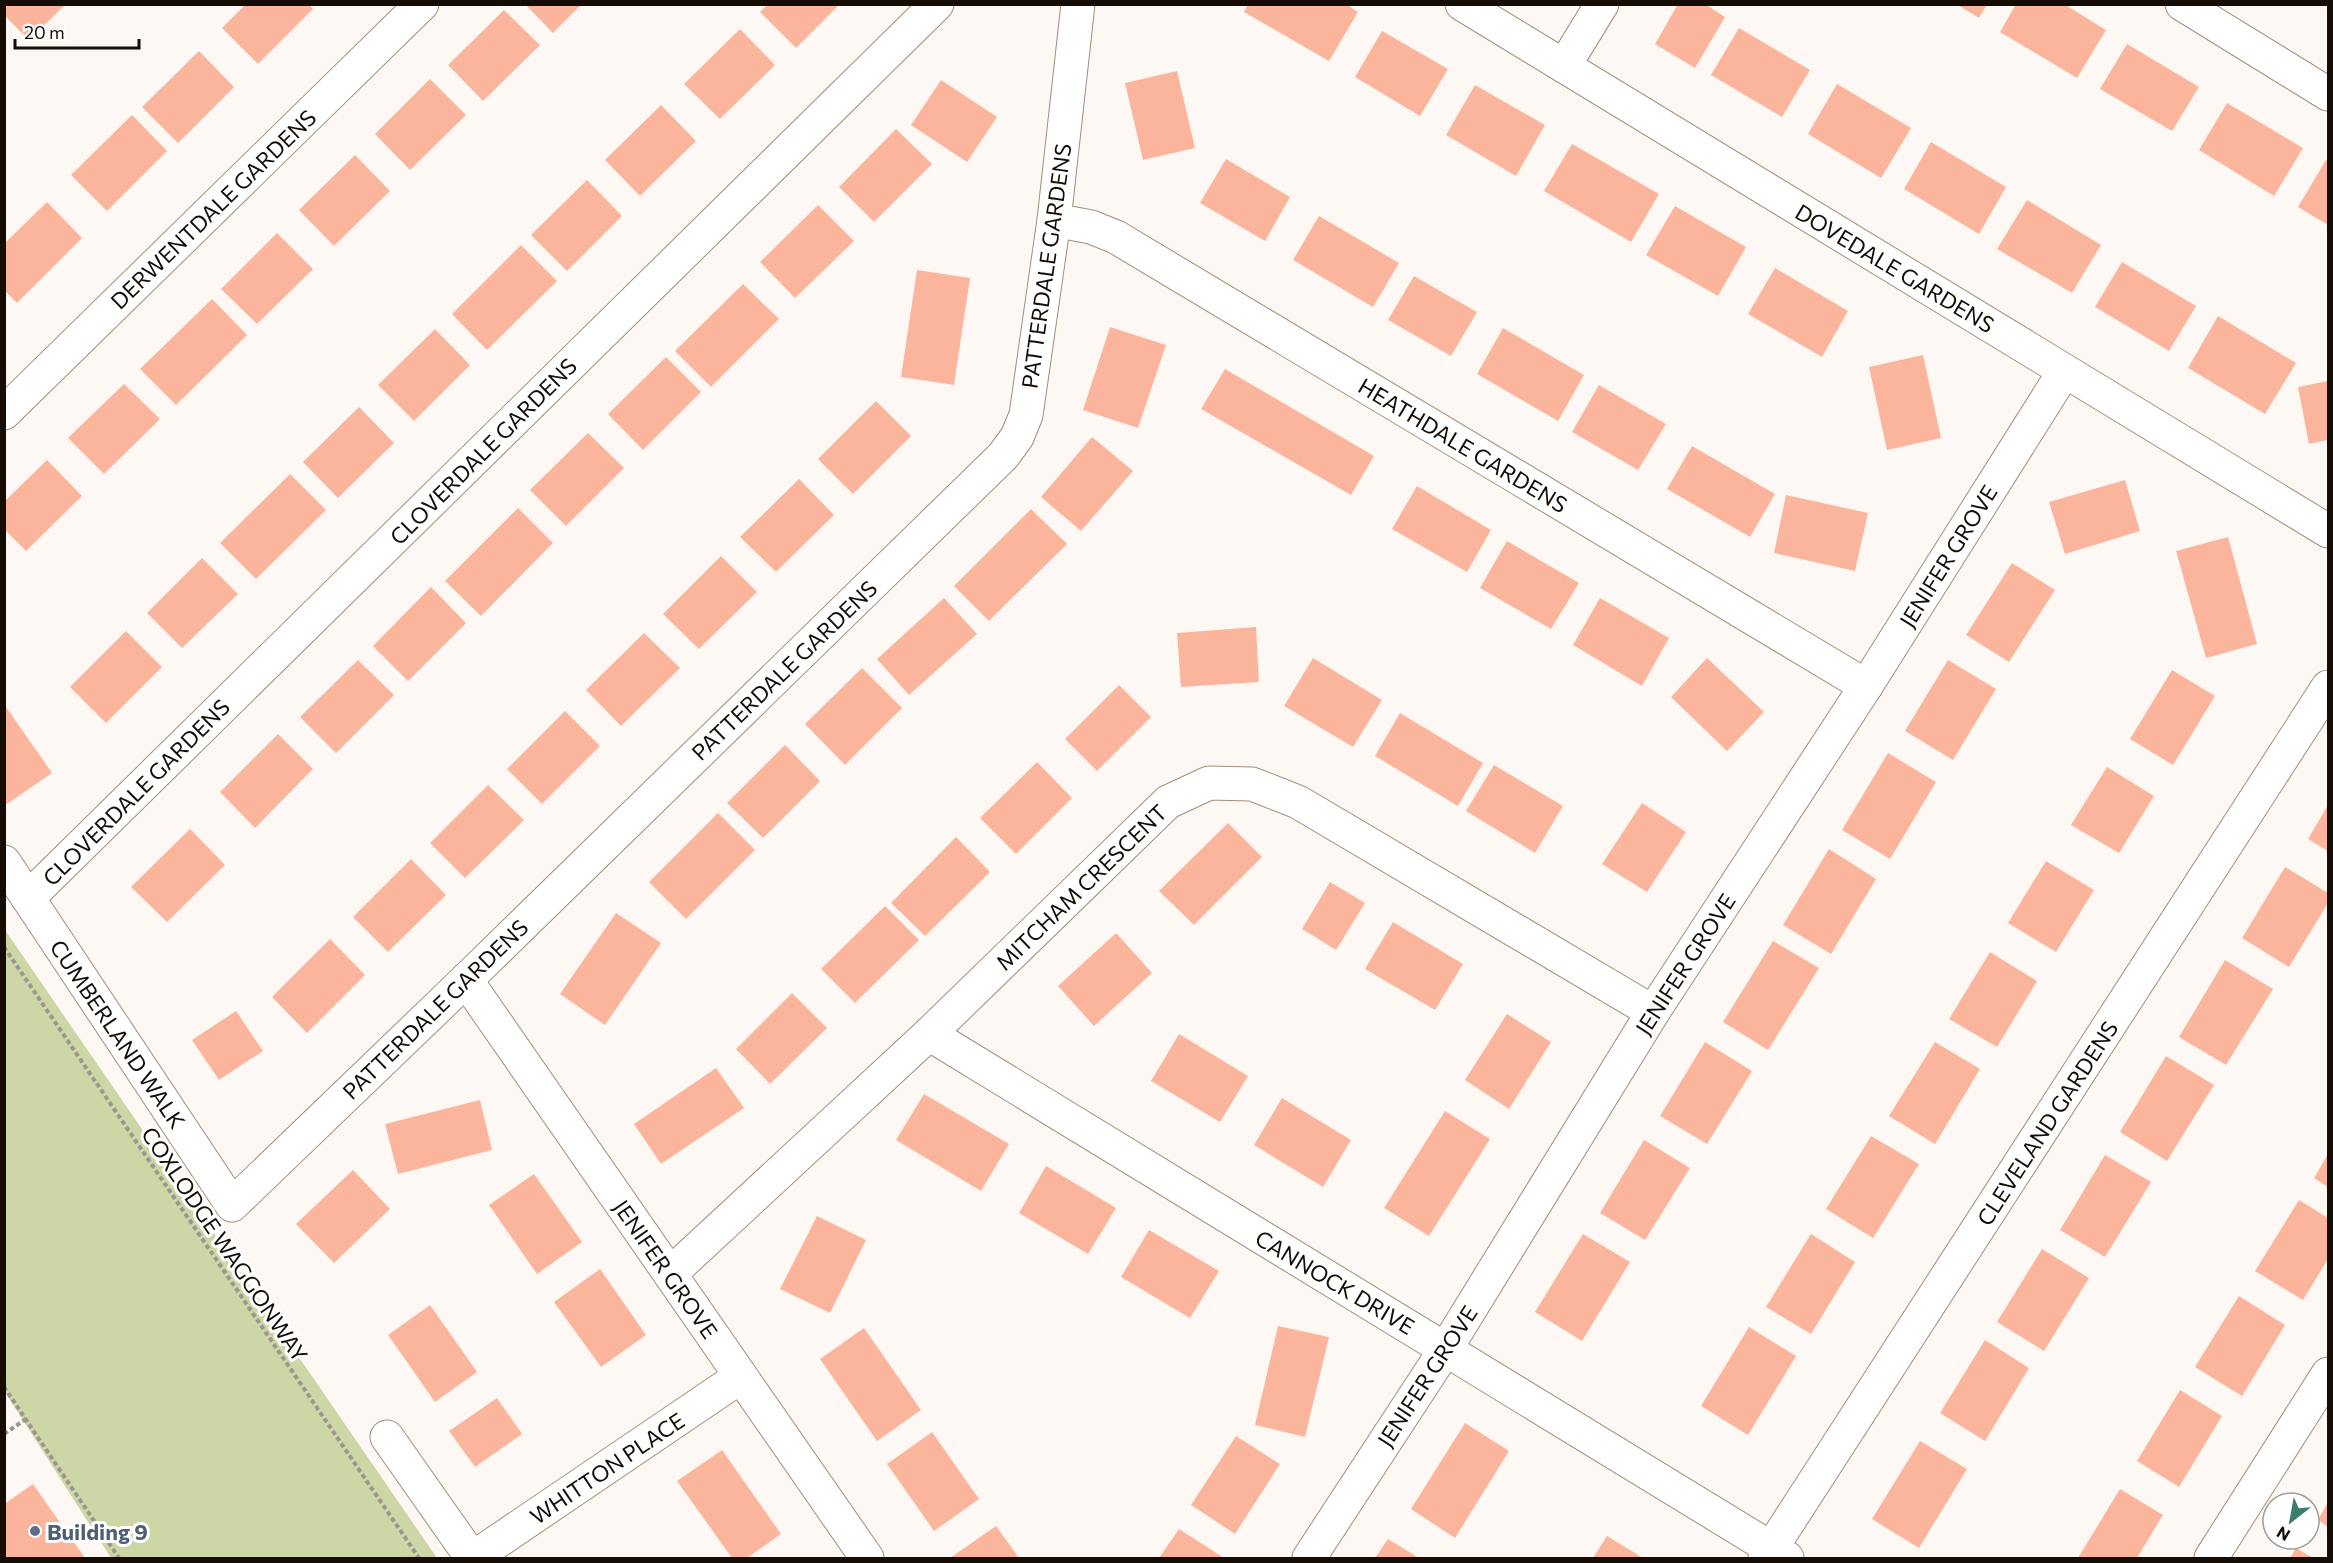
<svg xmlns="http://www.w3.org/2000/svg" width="2333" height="1563" viewBox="0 0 2333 1563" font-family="Commissioner,sans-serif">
	<rect width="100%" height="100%" fill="#fdf8f4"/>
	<polygon fill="#cdd7a6" points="5,930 437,1558 111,1558 5,1392"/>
	<g fill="#fcb59d">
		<polygon points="4,4 66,4 29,40 4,15"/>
		<polygon points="246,4 309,4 313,9 258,64 222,28"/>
		<polygon points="525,4 582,4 553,33"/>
		<polygon points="768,4 840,4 796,48 760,12"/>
		<polygon points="1248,4 1346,4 1358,12 1329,61 1244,12"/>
		<polygon points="1678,4 1705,4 1725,17 1695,68 1655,44"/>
		<polygon points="1956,4 1987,4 1979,18"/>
		<polygon points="2016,4 2064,4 2106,30 2077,78 2000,32"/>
		<polygon points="504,10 540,45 483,101 448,65"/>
		<polygon points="1739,28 1810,70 1782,117 1711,75"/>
		<polygon points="740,29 775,65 720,119 684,84"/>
		<polygon points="1382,31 1448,69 1420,116 1355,77"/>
		<polygon points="2127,44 2199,87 2172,131 2100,89"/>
		<polygon points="199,51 234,87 178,143 142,107"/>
		<polygon points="1177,71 1195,148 1143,160 1125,83"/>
		<polygon points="430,79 466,115 410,170 375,134"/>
		<polygon points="941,80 997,117 967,162 911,125"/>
		<polygon points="1837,84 1911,128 1881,178 1808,134"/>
		<polygon points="1475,85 1545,125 1516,176 1446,135"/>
		<polygon points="2227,103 2303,148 2274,196 2199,150"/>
		<polygon points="661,105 696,141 640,196 605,160"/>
		<polygon points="132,115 167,151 107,211 71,175"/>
		<polygon points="896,129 932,164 874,222 839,187"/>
		<polygon points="1931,142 2006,187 1979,234 1904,189"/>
		<polygon points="1572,144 1659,194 1631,242 1544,191"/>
		<polygon points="355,155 390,191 334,246 299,210"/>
		<polygon points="1226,159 1290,197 1265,241 1200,203"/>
		<polygon points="2326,160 2328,162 2328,225 2298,207"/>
		<polygon points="587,180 622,216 567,271 531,235"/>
		<polygon points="2027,200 2101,245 2072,293 1997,249"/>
		<polygon points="47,202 82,238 17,303 4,290 4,244"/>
		<polygon points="818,205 854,241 795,298 760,262"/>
		<polygon points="1675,206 1746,247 1718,296 1646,255"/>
		<polygon points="1319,216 1399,263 1373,307 1293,260"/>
		<polygon points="277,233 313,269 257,324 221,289"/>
		<polygon points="521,245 557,281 487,350 452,314"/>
		<polygon points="2122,262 2196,306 2169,351 2095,307"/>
		<polygon points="1775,268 1848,311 1822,357 1748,314"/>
		<polygon points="917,270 970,278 954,385 901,377"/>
		<polygon points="1414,276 1477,312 1451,356 1388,320"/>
		<polygon points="743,284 779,319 711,387 675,351"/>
		<polygon points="212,299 247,335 176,405 140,369"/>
		<polygon points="2218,316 2296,363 2265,414 2188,368"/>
		<polygon points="1110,327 1166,345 1138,428 1083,410"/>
		<polygon points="1503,328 1584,375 1558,421 1477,374"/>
		<polygon points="435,329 470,365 414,421 378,385"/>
		<polygon points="1923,355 1941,438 1887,450 1869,367"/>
		<polygon points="666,357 701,392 643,450 608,414"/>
		<polygon points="1225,369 1374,456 1351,495 1201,409"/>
		<polygon points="2328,381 2328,440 2309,444 2298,387"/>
		<polygon points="124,384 160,419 104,474 68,438"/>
		<polygon points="1599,385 1666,424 1638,470 1572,432"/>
		<polygon points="876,401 911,436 853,494 818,459"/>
		<polygon points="359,407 394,443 338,498 303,462"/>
		<polygon points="588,433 624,468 566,526 530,490"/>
		<polygon points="1092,437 1133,471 1081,531 1041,497"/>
		<polygon points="1692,446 1775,494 1750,537 1667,489"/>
		<polygon points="47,460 82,496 26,551 4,529 4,502"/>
		<polygon points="290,474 326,510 256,579 220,543"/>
		<polygon points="799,479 834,515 776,572 740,537"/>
		<polygon points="2125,480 2140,531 2065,554 2049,502"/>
		<polygon points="1417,486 1491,530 1467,572 1392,529"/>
		<polygon points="1786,495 1868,513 1855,571 1774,553"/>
		<polygon points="518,508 553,543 481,616 445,581"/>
		<polygon points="1031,509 1067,544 989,621 954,586"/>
		<polygon points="2228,537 2257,644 2206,658 2176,551"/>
		<polygon points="1507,541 1579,583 1551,629 1480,588"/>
		<polygon points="721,556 757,592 699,649 663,614"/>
		<polygon points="202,558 238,594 182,648 147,613"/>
		<polygon points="2012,563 2055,590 2009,662 1966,635"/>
		<polygon points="431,587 466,623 408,681 373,646"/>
		<polygon points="944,598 977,634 909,695 877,659"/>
		<polygon points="1600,598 1669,638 1642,686 1573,645"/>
		<polygon points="1256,627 1259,682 1181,687 1177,633"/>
		<polygon points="126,631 162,667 106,723 70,687"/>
		<polygon points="644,633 680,668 621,726 586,690"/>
		<polygon points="1313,658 1382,700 1353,747 1284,706"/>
		<polygon points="1707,658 1764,712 1727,751 1671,697"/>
		<polygon points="358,660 394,695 336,753 300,717"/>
		<polygon points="1948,660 1996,689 1953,760 1905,731"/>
		<polygon points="862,668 902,708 845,765 805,724"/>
		<polygon points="2172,670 2215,696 2173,765 2130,739"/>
		<polygon points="1119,685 1151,717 1097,771 1065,739"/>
		<polygon points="4,704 52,773 7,804 4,801"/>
		<polygon points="565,711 600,746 542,804 507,769"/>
		<polygon points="1400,713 1483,763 1458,806 1375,756"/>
		<polygon points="278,734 313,769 255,828 220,792"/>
		<polygon points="785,745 820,781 763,838 727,803"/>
		<polygon points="1888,753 1936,782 1890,859 1842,830"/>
		<polygon points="1037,762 1072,798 1016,854 980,818"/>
		<polygon points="1494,765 1563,806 1535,853 1466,811"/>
		<polygon points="2107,767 2154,796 2119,853 2071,825"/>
		<polygon points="488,785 524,820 465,878 430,843"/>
		<polygon points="1642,803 1686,832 1647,892 1602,864"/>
		<polygon points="2328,805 2328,851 2308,839"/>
		<polygon points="718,813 755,850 686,919 649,882"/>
		<polygon points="1228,823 1262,857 1194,925 1159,891"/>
		<polygon points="190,829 225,865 167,922 131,887"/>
		<polygon points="956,837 990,872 925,936 891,903"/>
		<polygon points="1829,849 1876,879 1831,954 1783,925"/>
		<polygon points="411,859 446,895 388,952 353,917"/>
		<polygon points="2046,861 2094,890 2056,952 2008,923"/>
		<polygon points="2285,867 2328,893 2328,903 2289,967 2242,938"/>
		<polygon points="1330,882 1365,903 1336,950 1302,929"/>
		<polygon points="885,906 919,940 855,1003 821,969"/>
		<polygon points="616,913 661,943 605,1025 560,994"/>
		<polygon points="1393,922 1463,964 1435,1010 1365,969"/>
		<polygon points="1116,933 1152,973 1094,1026 1058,986"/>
		<polygon points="330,939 365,975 307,1033 272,997"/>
		<polygon points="1773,941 1819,968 1768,1050 1723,1022"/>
		<polygon points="1990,952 2037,981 1997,1047 1949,1019"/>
		<polygon points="2225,960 2273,989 2226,1065 2179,1037"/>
		<polygon points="792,993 827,1028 770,1084 736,1049"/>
		<polygon points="236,1011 263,1051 219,1080 192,1040"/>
		<polygon points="1507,1014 1551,1042 1509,1109 1465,1080"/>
		<polygon points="1179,1034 1248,1076 1220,1122 1151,1081"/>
		<polygon points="1705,1042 1752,1071 1707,1144 1660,1116"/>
		<polygon points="1935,1042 1980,1069 1935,1144 1889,1116"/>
		<polygon points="2166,1056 2214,1085 2167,1161 2120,1132"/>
		<polygon points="716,1068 744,1108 661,1164 634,1124"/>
		<polygon points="924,1094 1009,1144 981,1191 896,1140"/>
		<polygon points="1282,1098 1351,1140 1323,1187 1254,1145"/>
		<polygon points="480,1100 492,1150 398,1174 385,1124"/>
		<polygon points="1445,1111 1490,1139 1429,1236 1384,1208"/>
		<polygon points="1871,1136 1919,1164 1873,1238 1826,1209"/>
		<polygon points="1644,1140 1690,1168 1645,1240 1600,1213"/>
		<polygon points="2328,1154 2328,1187 2314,1178"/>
		<polygon points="2105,1155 2151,1182 2105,1257 2060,1230"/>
		<polygon points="1046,1166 1116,1208 1088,1254 1019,1213"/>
		<polygon points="353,1170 390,1209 334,1263 296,1224"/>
		<polygon points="534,1174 582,1242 537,1274 489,1205"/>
		<polygon points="2299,1200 2328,1218 2328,1259 2303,1300 2255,1271"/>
		<polygon points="817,1216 866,1240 830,1313 780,1289"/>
		<polygon points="1149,1230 1219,1271 1190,1318 1121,1277"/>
		<polygon points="1583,1234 1630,1262 1582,1341 1535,1312"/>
		<polygon points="1811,1234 1855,1262 1811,1334 1766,1307"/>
		<polygon points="2042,1249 2089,1278 2044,1351 1997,1322"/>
		<polygon points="600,1269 646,1335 601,1367 554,1302"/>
		<polygon points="2239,1296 2285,1325 2242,1396 2195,1367"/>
		<polygon points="430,1305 477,1372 435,1402 388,1335"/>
		<polygon points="1278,1326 1329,1337 1305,1437 1255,1425"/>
		<polygon points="1749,1327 1796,1356 1748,1435 1701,1406"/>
		<polygon points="864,1328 921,1410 877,1441 820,1359"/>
		<polygon points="1985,1340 2029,1368 1985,1441 1940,1413"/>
		<polygon points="2180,1390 2222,1416 2179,1487 2137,1461"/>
		<polygon points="497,1398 522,1434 475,1467 449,1431"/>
		<polygon points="1465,1423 1509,1451 1455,1538 1411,1509"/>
		<polygon points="932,1432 979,1499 934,1531 887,1464"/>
		<polygon points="1236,1436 1280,1464 1235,1534 1191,1505"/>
		<polygon points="1920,1441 1967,1469 1919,1548 1872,1519"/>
		<polygon points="722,1450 781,1534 747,1558 732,1558 677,1481"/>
		<polygon points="33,1484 85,1558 4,1558 4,1504"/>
		<polygon points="2120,1489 2163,1515 2137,1558 2078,1558"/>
		<polygon points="2328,1502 2328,1527 2318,1520"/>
		<polygon points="996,1526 1019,1558 950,1558"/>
		<polygon points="1179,1529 1224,1558 1159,1558"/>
		<polygon points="1607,1536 1643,1558 1593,1558"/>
		<polygon points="1388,1539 1419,1558 1375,1558"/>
		<polygon points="2296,1548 2313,1558 2290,1558"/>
	</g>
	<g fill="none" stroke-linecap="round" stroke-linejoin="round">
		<defs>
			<g id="minor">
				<polyline points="1462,4 2328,531"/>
				<polyline points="2182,4 2328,94"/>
				<polyline points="1564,66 1602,4"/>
				<polyline points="1054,220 1091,227 1116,237 1866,686"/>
				<polyline points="4,413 422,4"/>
				<polyline points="4,862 232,1205 466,980 1003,456 1017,437 1026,415 1054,220 1078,4"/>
				<polyline points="28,898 937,4"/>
				<polyline points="466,980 867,1558"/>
				<polyline points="929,1034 1787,1558"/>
				<polyline points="670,1274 929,1034 1168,802 1209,783 1252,784 1298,802 1653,1012"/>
				<polyline points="387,1437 472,1558"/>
				<polyline points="473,1558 740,1377"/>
				<polyline points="1309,1558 1445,1350 1653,1012 1866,686 2064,372"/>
				<polyline points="1765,1558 2328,687"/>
				<polyline points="2211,1558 2328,1374"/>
			</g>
		</defs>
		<use href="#minor" stroke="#a38e78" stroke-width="35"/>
		<g stroke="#9c9590" stroke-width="4" stroke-dasharray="4.5 3" stroke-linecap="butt">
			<polyline points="4,947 419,1558"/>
			<polyline points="4,1387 119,1558"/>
			<polyline points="4,1434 26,1419"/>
		</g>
		<use href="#minor" stroke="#fff" stroke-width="33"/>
	</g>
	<circle fill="#5c6f8a" stroke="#fff" stroke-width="2" cx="35" cy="1531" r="6"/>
	<g text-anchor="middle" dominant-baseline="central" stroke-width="6" stroke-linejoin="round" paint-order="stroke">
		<g font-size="22" fill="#140c05" stroke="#fff">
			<text transform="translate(213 209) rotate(-44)">DERWENTDALE GARDENS</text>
			<text transform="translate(1046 266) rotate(-82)">PATTERDALE GARDENS</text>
			<text transform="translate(1895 268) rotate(31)">DOVEDALE GARDENS</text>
			<text transform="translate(1463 445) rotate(31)">HEATHDALE GARDENS</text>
			<text transform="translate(483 451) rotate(-45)">CLOVERDALE GARDENS</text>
			<text transform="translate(1948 556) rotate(-58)">JENIFER GROVE</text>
			<text transform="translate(784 670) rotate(-44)">PATTERDALE GARDENS</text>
			<text transform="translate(136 792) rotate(-45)">CLOVERDALE GARDENS</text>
			<text transform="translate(1081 887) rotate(-44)">MITCHAM CRESCENT</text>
			<text transform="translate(1685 964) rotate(-57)">JENIFER GROVE</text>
			<text transform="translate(435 1009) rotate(-44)">PATTERDALE GARDENS</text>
			<text transform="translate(118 1034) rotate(56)">CUMBERLAND WALK</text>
			<text transform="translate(2047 1123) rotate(-57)">CLEVELAND GARDENS</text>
			<text transform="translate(225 1244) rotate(56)">COXLODGE WAGGONWAY</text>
			<text transform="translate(666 1269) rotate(55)">JENIFER GROVE</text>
			<text transform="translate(1335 1282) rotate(31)">CANNOCK DRIVE</text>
			<text transform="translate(1427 1376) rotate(-57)">JENIFER GROVE</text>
			<text transform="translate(607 1468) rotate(-34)">WHITTON PLACE</text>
		</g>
		<g font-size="22" font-weight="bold" fill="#4e5e75" stroke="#fff" text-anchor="start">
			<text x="47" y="1531">Building 9</text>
		</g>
	</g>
	<rect width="2333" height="1563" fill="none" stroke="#140c05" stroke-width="12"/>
	<g transform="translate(2291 1521) rotate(211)"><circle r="28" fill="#ffffff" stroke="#a19e9b" stroke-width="1.5"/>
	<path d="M0-4.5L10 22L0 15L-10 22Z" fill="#3b7c6c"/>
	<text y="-9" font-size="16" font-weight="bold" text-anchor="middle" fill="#140c05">N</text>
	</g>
	<path d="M15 39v9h124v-9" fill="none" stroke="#140c05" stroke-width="3"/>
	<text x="24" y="39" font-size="18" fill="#140c05" stroke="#ffffff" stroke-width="4.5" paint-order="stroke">20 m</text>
</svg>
